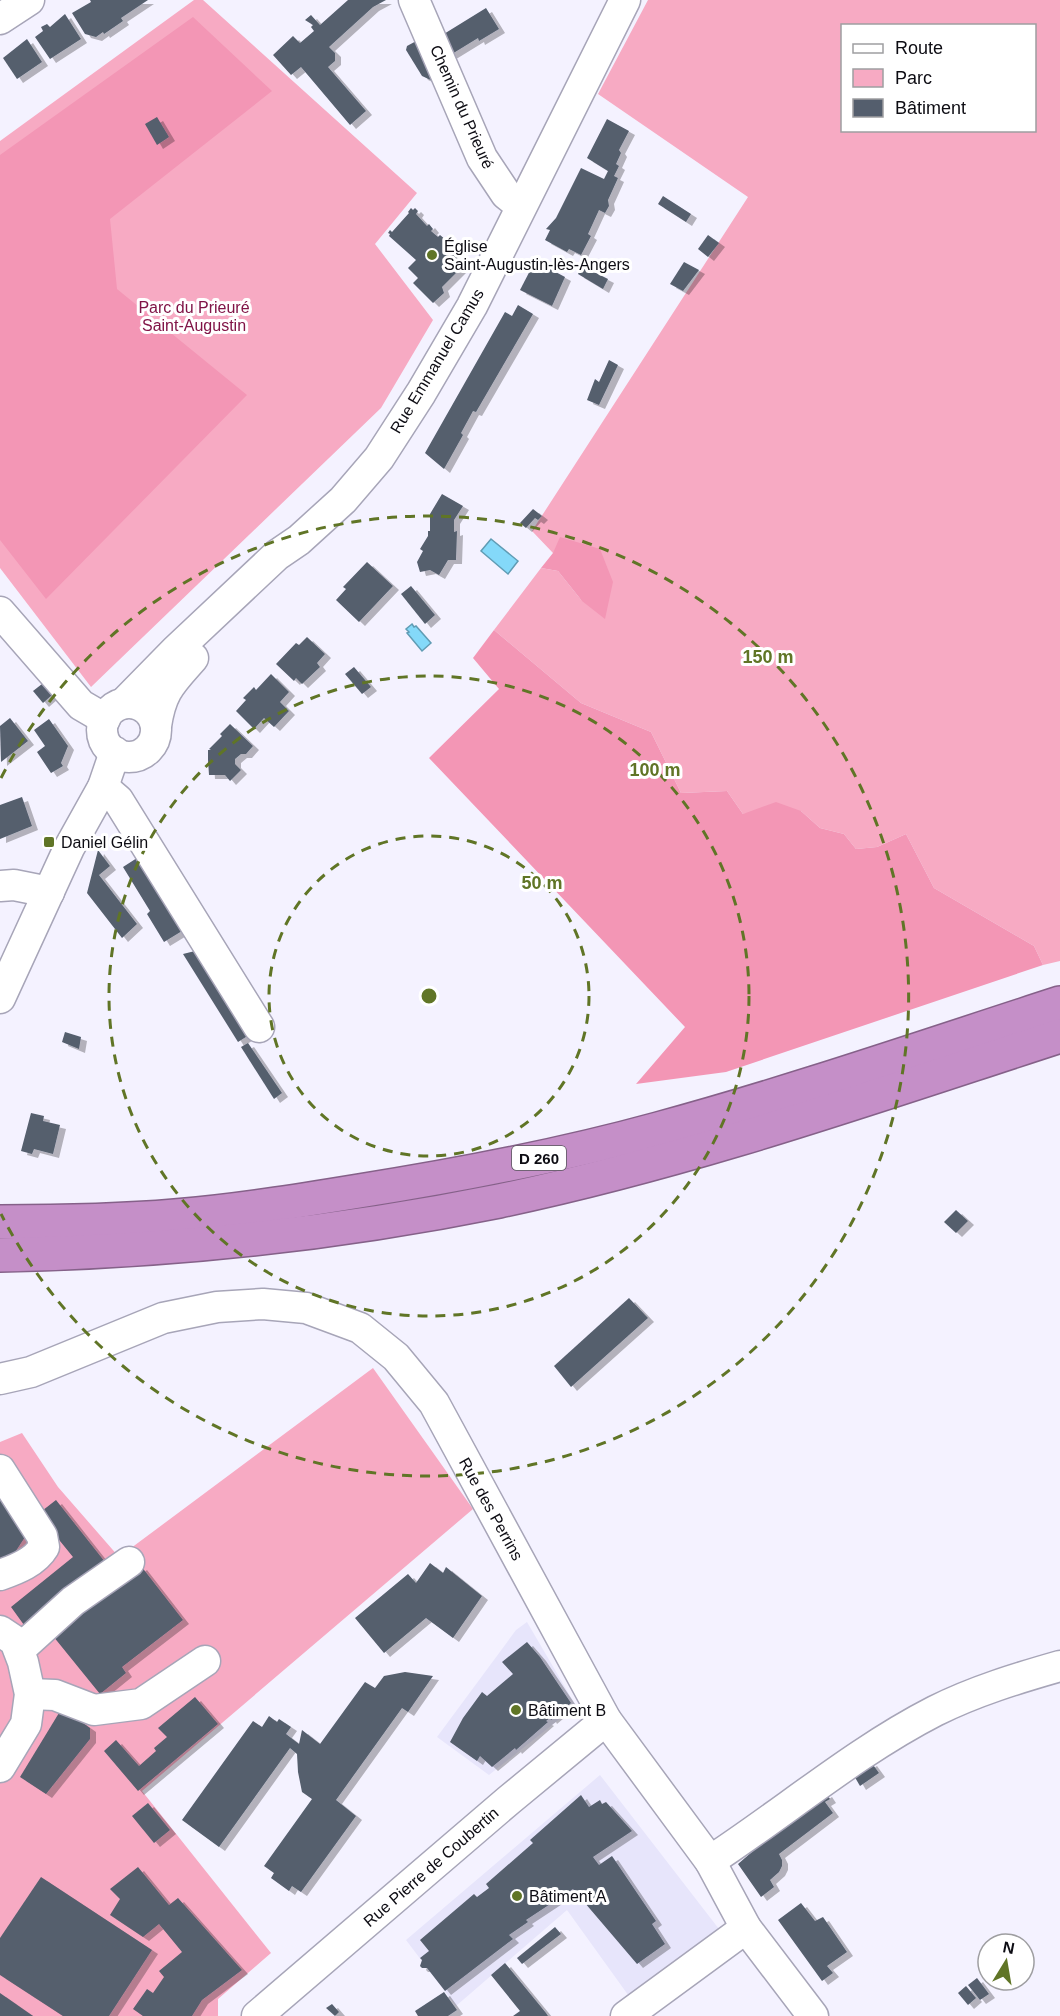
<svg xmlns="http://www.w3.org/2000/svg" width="1060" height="2016" viewBox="0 0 1060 2016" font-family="Helvetica,sans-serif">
	<defs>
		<filter id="shadow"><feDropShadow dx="6" dy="4" stdDeviation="0" flood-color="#0004"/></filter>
	</defs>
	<rect width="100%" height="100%" fill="#f4f2ff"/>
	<g fill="#e7e5fb">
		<polygon points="527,1622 576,1706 489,1775 437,1737 516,1630"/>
		<polygon points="600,1775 719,1929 631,1999 567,1910 456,2006 406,1940"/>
	</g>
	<g fill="#f7aac3" fill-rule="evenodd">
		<polygon points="194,0 203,0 417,193 375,244 433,320 381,408 91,687 0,568 0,141"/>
		<path d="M648 0H1060V961L1043 965 1034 946 934 888 906 834 877 847 856 849 844 834 820 828 801 811 743 814 727 791 681 793 651 732 581 703 494 630 541 568 558 571 582 601 553 553 532 531 748 197 598 94ZM842 26H1034V130H842Z"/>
		<polygon points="373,1368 473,1509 142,1791 271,1953 218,1999 218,2016 0,2016 0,1442 22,1433 58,1487 119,1557"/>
	</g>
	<g fill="#f396b5">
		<polygon points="193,17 272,91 110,219 117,289 247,395 46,599 0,540 0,155"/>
		<polygon points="560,537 600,549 613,582 605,619 582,601 558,571 541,568 553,553"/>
		<polygon points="494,630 581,703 651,732 681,793 727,791 743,814 776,802 801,811 820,828 844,834 856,849 877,847 906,834 934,888 1034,946 1043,965 726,1072 636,1084 685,1027 429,758 499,689 473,658"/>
	</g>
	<g fill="#84d9f9" stroke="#609cb4" stroke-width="1.5">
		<polygon points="491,539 518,561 508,574 481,551"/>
		<polygon points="412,624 414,627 416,626 431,643 422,651 407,633 409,632 406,629"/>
	</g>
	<g fill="#545e6d" filter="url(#shadow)">
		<polygon points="90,0 148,0 121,18 123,21 104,34 103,32 96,37 85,34 72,13 91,2"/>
		<polygon points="348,0 386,0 373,7 329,47 335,53 335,61 328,67 366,111 350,125 301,67 291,75 273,55 293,36 300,43 314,31 311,27 313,25 305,20 311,15 320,25"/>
		<polygon points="486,8 499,29 479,41 478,38 447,57 439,37"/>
		<polygon points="65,14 81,39 50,59 35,37 43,31 41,27 47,24 50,27"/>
		<polygon points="27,39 42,62 17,79 3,58"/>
		<polygon points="420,39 435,82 422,76 406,50 407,46"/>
		<polygon points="157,117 169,137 157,145 145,124"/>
		<polygon points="607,119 629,131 619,150 621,153 616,164 619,166 614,176 618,178 608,200 609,206 605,213 599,210 588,234 591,236 581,255 569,249 567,252 545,240 550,230 546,229 556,218 581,168 604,179 608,171 587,158"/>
		<polygon points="663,196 691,214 686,222 658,204"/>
		<polygon points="411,208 413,210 415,208 418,211 416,214 427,226 429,224 433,229 431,231 438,237 440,235 452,245 449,249 461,262 467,261 467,268 461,268 442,287 444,293 433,303 413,283 418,278 408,268 416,260 389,236 390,234 388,233 390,230 392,232 409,213 408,212"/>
		<polygon points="708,235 719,243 708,257 698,249"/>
		<polygon points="535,261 565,277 552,306 520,290"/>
		<polygon points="684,262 699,270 683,291 670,284"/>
		<polygon points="582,266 608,279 603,289 578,274"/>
		<polygon points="518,305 533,314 476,412 473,411 461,433 463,435 444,469 425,453 505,312 512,316"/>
		<polygon points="609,360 618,365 599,405 587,400 595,379 599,382"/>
		<polygon points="442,494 463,506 454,520 454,532 457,531 456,560 448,560 439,575 430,570 420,572 417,562 423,551 420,549 428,536 428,531 430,531 430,514"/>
		<polygon points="533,509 542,516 538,520 535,518 526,528 520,523"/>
		<polygon points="367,562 393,586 359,622 336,600 346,589 343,587"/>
		<polygon points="411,586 435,615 425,624 401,594"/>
		<polygon points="307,637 325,654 317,663 320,667 302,684 296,678 294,681 276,664 296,643 299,645"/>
		<polygon points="354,667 371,687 362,694 345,674"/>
		<polygon points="271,674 289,692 280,702 289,711 274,727 264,718 254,729 236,711 246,700 243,698 254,687 256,690"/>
		<polygon points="42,684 52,695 43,703 33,691"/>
		<polygon points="10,718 28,741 1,762 0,726"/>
		<polygon points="49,719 68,746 61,763 63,766 51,773 37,752 45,746 34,730"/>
		<polygon points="230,724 253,746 246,754 241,754 235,759 235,764 241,770 230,781 225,775 209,775 208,760 208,750 211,750 209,749 222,736 220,734"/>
		<polygon points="22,797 32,826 0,839 0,805"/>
		<polygon points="98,850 110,866 99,875 137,924 122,938 87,893"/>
		<polygon points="137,858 182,931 164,942 147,914 150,911 123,867"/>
		<polygon points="195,951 249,1035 238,1042 183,954"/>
		<polygon points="65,1032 81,1037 79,1049 62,1042"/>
		<polygon points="248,1043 282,1093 274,1099 241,1047"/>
		<polygon points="31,1113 44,1116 43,1121 60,1125 53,1154 34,1149 32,1154 21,1151"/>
		<polygon points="956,1210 968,1221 956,1233 944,1222"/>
		<polygon points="629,1298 648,1318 571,1387 554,1366"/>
		<polygon points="0,1489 27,1534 6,1566 0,1562"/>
		<polygon points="56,1500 105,1562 24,1625 11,1607 73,1557 38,1514"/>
		<polygon points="430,1563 443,1573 446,1567 482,1596 453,1638 426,1618 384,1653 355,1618 408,1574 416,1583"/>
		<polygon points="141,1566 183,1620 122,1667 126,1673 100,1694 53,1636"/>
		<polygon points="527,1642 540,1657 571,1703 551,1720 550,1718 546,1721 548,1722 516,1750 515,1748 492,1767 480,1756 477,1761 450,1742 463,1718 482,1692 487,1696 513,1674 502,1662"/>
		<polygon points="405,1672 433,1676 408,1712 402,1708 336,1800 356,1816 301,1892 292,1886 289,1891 271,1878 274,1873 264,1866 312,1799 302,1792 298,1772 297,1754 290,1748 219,1847 182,1820 253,1721 262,1727 269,1716 277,1722 279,1719 291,1727 286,1734 299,1744 302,1730 320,1744 365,1682 375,1688 384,1676"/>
		<polygon points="195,1697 218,1724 138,1791 104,1751 116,1740 139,1766 156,1751 154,1748 167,1737 158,1728"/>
		<polygon points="62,1708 90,1728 90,1739 46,1794 20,1777"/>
		<polygon points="871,1762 879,1773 860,1786 853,1774"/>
		<polygon points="826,1793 830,1799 825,1802 833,1813 779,1854 782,1860 782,1866 779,1872 770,1880 774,1887 761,1897 738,1864 791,1818"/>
		<polygon points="581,1795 589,1807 600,1800 602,1804 606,1802 632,1831 593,1857 599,1865 612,1856 656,1921 652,1924 665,1944 637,1964 573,1889 526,1920 528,1922 509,1935 513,1939 445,1991 427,1968 422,1968 420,1966 422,1960 420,1958 429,1951 420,1940 474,1894 477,1897 489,1888 486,1884 533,1843 530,1840"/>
		<polygon points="148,1803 170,1830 154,1843 132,1816"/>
		<polygon points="138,1867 169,1905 178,1898 242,1970 202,2000 192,2016 143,2016 133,2009 147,1989 153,1993 164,1977 159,1971 182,1952 159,1924 143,1937 110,1915 120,1899 110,1889"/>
		<polygon points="41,1877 152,1950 109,2016 63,2016 0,1975 0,1938"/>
		<polygon points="801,1903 815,1921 823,1917 847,1952 827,1966 833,1973 822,1981 778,1920"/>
		<polygon points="555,1927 561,1934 522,1964 517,1958"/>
		<polygon points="505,1963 546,2013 548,2016 513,2016 520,2011 491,1975"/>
		<polygon points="977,1978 989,1994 980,2000 968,1985"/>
		<polygon points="966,1986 976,1998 968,2005 958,1993"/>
		<polygon points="444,1992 457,2010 448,2016 418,2016 415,2011"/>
		<polygon points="0,1993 33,2016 0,2016"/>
		<polygon points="332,2004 339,2012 335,2016 326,2008"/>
	</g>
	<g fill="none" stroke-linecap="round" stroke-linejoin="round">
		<defs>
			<g id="minor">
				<polyline points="414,0 482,158 506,194 521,206"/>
				<polyline points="0,19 29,0"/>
				<polyline points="0,612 81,705 105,719"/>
				<polyline points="124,703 175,651 277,555 299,540 343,500 379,458 421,393 472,306 625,0"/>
				<circle cx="129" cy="730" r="27"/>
				<path d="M156 726C161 691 171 683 193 658"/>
				<polyline points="103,787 118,800 259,1027"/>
				<polyline points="0,886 14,885 49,892"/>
				<polyline points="0,998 69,848 103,787 115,752"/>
				<polyline points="0,1379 31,1372 163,1318 217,1307 263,1304 306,1308 360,1328 396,1357 434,1403 606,1720 710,1861 746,1928 813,2016"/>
				<path d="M0 1470 42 1536 44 1547C35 1562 17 1569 0 1575"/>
				<polyline points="0,1631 15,1641 23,1662 30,1694 26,1724 0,1767"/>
				<polyline points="19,1650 73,1601 129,1562"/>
				<polyline points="30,1694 55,1695 94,1710 141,1704 205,1661"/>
				<path d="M710 1861C785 1812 855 1752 935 1711 975 1691 1018 1678 1060 1666"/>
				<polyline points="257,2016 509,1800 606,1720"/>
				<polyline points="626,2016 746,1928"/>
			</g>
			<g id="highway">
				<path d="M0 1222C58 1222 117 1221 175 1216 236 1211 298 1201 359 1191 460 1175 560 1156 658 1129 794 1092 927 1046 1060 1003"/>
				<path d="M0 1255C167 1252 335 1234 499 1201 690 1161 875 1096 1060 1036"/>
			</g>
		</defs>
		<use href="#minor" stroke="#a7a5b8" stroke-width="33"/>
		<use href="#highway" stroke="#856189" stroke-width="36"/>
		<use href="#minor" stroke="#fff" stroke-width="30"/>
		<use href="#highway" stroke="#c58fc8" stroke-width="33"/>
	</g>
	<g fill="none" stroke="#607526" stroke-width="3" stroke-dasharray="10 8">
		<circle cx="429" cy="996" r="160"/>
		<circle cx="429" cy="996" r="320"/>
		<path d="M1 778A480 480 0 1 1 1 1214"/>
	</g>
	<g fill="#607526" stroke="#fff" stroke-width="2">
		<circle cx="432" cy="255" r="6"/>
		<rect x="43" y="836" width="12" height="12" rx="3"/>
		<circle cx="516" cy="1710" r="6"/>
		<circle cx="517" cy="1896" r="6"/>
	</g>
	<g text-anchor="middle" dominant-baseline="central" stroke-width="6" stroke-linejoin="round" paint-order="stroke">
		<rect fill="#fff" stroke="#56555a" stroke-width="1.5" x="512" y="1146" width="54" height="24" rx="4.5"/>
		<g font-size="15" font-weight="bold" fill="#0d0c13">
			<text x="539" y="1158">D 260</text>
		</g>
		<g font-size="16" fill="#0d0c13" stroke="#fff">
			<text transform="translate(462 107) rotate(66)">Chemin du Prieuré</text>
			<text transform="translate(437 361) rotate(-59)">Rue Emmanuel Camus</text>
			<text transform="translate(491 1509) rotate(61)">Rue des Perrins</text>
			<text transform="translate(431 1867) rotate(-41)">Rue Pierre de Coubertin</text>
		</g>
		<g font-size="16" fill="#0d0c13" stroke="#fff" text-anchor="start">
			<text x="444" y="246">Église<tspan x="444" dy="18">Saint-Augustin-lès-Angers</tspan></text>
			<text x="61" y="842">Daniel Gélin</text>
			<text x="528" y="1710">Bâtiment B</text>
			<text x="529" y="1896">Bâtiment A</text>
		</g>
		<g font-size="16" fill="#801447" stroke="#fff">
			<text x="194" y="307">Parc du Prieuré<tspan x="194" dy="18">Saint-Augustin</tspan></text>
		</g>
	</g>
	<circle cx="429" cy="996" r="9" fill="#607526" stroke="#fff" stroke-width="3"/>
	<g font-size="18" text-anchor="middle" font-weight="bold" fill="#607526" stroke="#fff" stroke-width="6" stroke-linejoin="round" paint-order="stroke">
		<text x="768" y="663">150 m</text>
		<text x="655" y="776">100 m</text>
		<text x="542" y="889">50 m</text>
	</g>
	<rect x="841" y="24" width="195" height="108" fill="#ffffff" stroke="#9e9ea1" stroke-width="1.5"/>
	<rect x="853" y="44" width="30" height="9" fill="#ffffff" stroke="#9e9ea1" stroke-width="1.5"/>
	<text x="895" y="54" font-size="18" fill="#0d0c13">Route</text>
	<rect x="853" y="69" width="30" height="18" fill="#f7aac3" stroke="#9e9ea1" stroke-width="1.5"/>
	<text x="895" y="84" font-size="18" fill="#0d0c13">Parc</text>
	<rect x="853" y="99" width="30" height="18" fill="#545e6d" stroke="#9e9ea1" stroke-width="1.5"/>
	<text x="895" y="114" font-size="18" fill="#0d0c13">Bâtiment</text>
	<g transform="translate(1006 1962) rotate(11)"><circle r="28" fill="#ffffff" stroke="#9e9ea1" stroke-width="1.5"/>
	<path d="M0-4.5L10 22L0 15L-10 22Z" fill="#607526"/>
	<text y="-9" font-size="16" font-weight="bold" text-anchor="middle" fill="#0d0c13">N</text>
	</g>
</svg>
